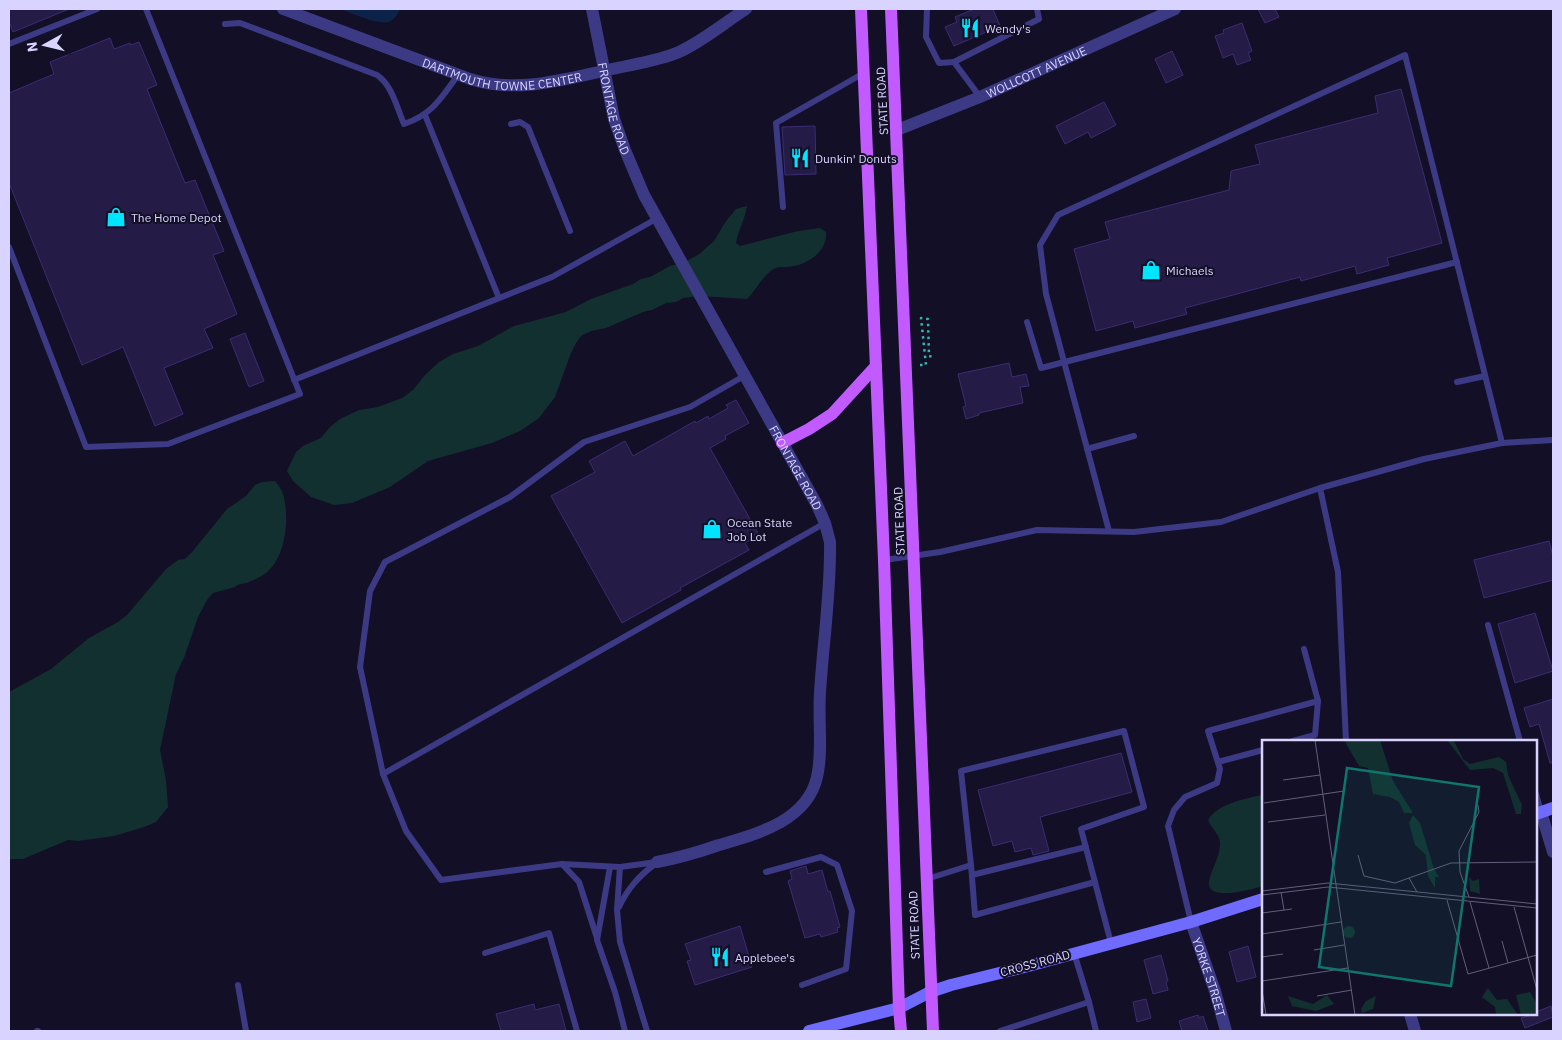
<svg xmlns="http://www.w3.org/2000/svg" width="1562" height="1040" viewBox="0 0 1562 1040" font-family="'IBM Plex Sans',sans-serif">
	<rect width="100%" height="100%" fill="#130f26"/>
	<g fill="#12302f">
		<path d="M747 206C745 220 738 230 736 243L740 246 798 231 820 228 826 232C828 252 806 266 787 267 781 267 778 266 772 270 762 277 756 290 747 299L700 296 683 298 676 302 666 303 652 310 643 312 606 328 591 331 581 336 576 343 571 353 555 397 539 418 520 431 492 443 428 461 390 487 352 503 334 505 311 497 293 481 287 471 296 452 303 446 321 438 330 427 340 419 359 410 378 407 402 398 413 390 425 375 439 362 453 354 478 346 514 326 566 312 591 299 633 284 641 279 650 277 670 266 684 262 698 255 714 241 726 221 736 209Z"/>
		<path d="M275 481C278 485 282 490 283 494 290 518 286 557 266 573 262 576 254 580 249 582 244 584 239 583 235 587L213 593 207 600 198 617 184 658 176 674 160 750 166 780 168 807 156 822 144 827 114 836 78 841 68 840 23 859H11L9 861V692L51 669 89 638 118 622 127 615 166 569 178 560 185 559 192 552 227 509 246 496 255 485 262 482Z"/>
		<path d="M1263 795V886C1253 889 1205 903 1209 881 1211 870 1220 857 1220 843 1220 834 1211 828 1208 820 1217 804 1246 798 1263 795Z"/>
	</g>
	<path fill="#0c2248" d="M341 9H400C398 14 395 18 391 21 381 27 351 13 341 9Z"/>
	<g fill="#241b47" stroke="#3b2d73">
		<polygon points="9,9 69,9 13,32 9,21"/>
		<polygon points="974,9 993,9 1000,26 954,46 945,27 957,22 955,17"/>
		<polygon points="1258,9 1275,9 1279,17 1265,23"/>
		<polygon points="1242,23 1252,51 1248,53 1251,60 1237,65 1233,54 1223,58 1215,36 1224,33 1223,30"/>
		<polygon points="110,38 114,49 130,43 131,45 139,42 157,85 147,89 185,183 195,180 224,251 213,255 237,314 204,329 213,348 164,368 183,414 155,426 123,347 82,365 9,183 9,93 54,74 50,62"/>
		<polygon points="1172,51 1183,75 1166,83 1155,59"/>
		<polygon points="1401,89 1442,243 1387,258 1389,265 1357,274 1355,266 1301,281 1300,277 1185,308 1187,314 1135,328 1133,321 1096,331 1074,249 1110,239 1105,222 1229,190 1231,171 1260,164 1255,145 1378,113 1375,96"/>
		<polygon points="1104,102 1116,125 1091,138 1088,132 1065,144 1056,126"/>
		<polygon points="815,126 816,174 785,175 782,127"/>
		<polygon points="245,333 264,381 249,387 230,339"/>
		<polygon points="1009,363 1012,377 1026,374 1029,386 1020,387 1023,403 979,413 979,415 966,419 963,407 966,406 958,374"/>
		<polygon points="736,400 749,423 725,436 726,439 710,448 759,535 745,543 749,550 680,588 681,590 622,623 551,496 595,472 589,461 625,441 633,456 695,421 696,423 708,416 709,419 728,408 726,405"/>
		<polygon points="1549,541 1553,556 1553,580 1484,598 1474,560"/>
		<polygon points="1535,613 1553,671 1515,683 1498,624"/>
		<polygon points="1553,699 1553,763 1550,763 1539,724 1530,727 1524,708"/>
		<polygon points="1121,753 1132,792 1040,817 1049,851 1033,855 1031,848 1015,852 1012,841 993,846 978,790"/>
		<polygon points="806,866 808,874 822,870 828,892 830,891 840,927 837,928 838,932 821,937 820,934 805,938 788,881 792,879 790,871"/>
		<polygon points="740,926 752,967 695,985 687,961 691,960 685,944"/>
		<polygon points="1248,946 1256,977 1237,982 1229,952"/>
		<polygon points="1161,955 1168,981 1166,982 1168,990 1153,994 1144,960"/>
		<polygon points="1146,999 1151,1018 1137,1022 1133,1002"/>
		<polygon points="534,1004 535,1010 559,1004 566,1031 501,1031 496,1014"/>
		<polygon points="1551,1006 1553,1017 1525,1028 1521,1018 1536,1014 1536,1012"/>
		<polygon points="1198,1015 1199,1018 1203,1016 1208,1031 1182,1031 1179,1021"/>
	</g>
	<g fill="none" stroke-linecap="round" stroke-linejoin="round">
		<polyline stroke="#2fb8b0" stroke-width="2.5" stroke-dasharray="2.5 4" stroke-linecap="butt" points="920,365 926,365 921,318 928,319 929,356 933,357"/>
		<g stroke="#3d3a85" stroke-width="6">
			<polyline points="927,9 926,37 939,63 954,62"/>
			<path d="M225 24 240 23 377 75C392 85 397 108 404 124 433 114 441 98 458 75"/>
			<polyline points="9,44 97,9"/>
			<polyline points="980,97 954,62 1039,19 1037,9"/>
			<polyline points="425,115 499,298"/>
			<polyline points="511,124 520,122 528,127 570,231"/>
			<polyline points="783,207 776,123 864,73"/>
			<polyline points="9,247 86,447 168,444 300,394 146,9"/>
			<polyline points="1027,322 1041,368 1457,262"/>
			<polyline points="294,380 552,277 656,219"/>
			<polyline points="1457,382 1485,376"/>
			<polyline points="1087,449 1134,436"/>
			<polyline points="1320,488 1424,459 1502,443 1553,440"/>
			<polyline points="1109,531 1046,294 1040,245 1058,215 1405,55 1502,443"/>
			<polyline points="884,560 940,552 1037,530 1134,532 1221,522 1320,488 1338,572 1346,741"/>
			<polyline points="1488,625 1520,741"/>
			<polyline points="1293,741 1315,735 1318,701"/>
			<polyline points="1218,762 1263,750"/>
			<polyline points="383,774 825,523"/>
			<polyline points="1536,794 1541,812"/>
			<polyline points="657,862 620,867 562,864 441,880 406,831 383,774 360,667 370,591 385,562 510,497 584,442 690,407 744,376"/>
			<polyline points="562,864 579,882 597,938"/>
			<polyline points="971,865 975,915 1095,882"/>
			<polyline points="610,867 597,940 615,992 625,1031"/>
			<polyline points="620,867 617,910 620,942 647,1031"/>
			<polyline points="766,872 821,857 837,865 852,911 846,969 802,985"/>
			<polyline points="972,875 1086,847"/>
			<polyline points="927,879 971,865 961,771 1124,731 1144,807 1081,829 1111,943"/>
			<path d="M619 907C628 888 639 876 655 864"/>
			<polyline points="1191,922 1168,826 1174,810 1185,797 1217,783 1220,769 1208,731 1318,701 1304,649"/>
			<polyline points="485,953 549,933 577,1031"/>
			<polyline points="238,985 246,1031"/>
			<polyline points="1089,1002 1096,1031"/>
			<polyline points="37,1031 38,1031"/>
			<polyline points="1000,1031 1089,1002 1074,953"/>
		</g>
		<g stroke="#3d3a85" stroke-width="12">
			<path id="s1" d="M283 9 470 79C517 94 565 79 612 69 634 64 658 61 679 52 703 41 724 23 746 9"/>
			<path id="s2" d="M592 9 614 119 625 150 644 195 817 505 825 523 830 542C831 592 823 643 820 693 818 720 823 751 817 777 807 821 757 834 719 845 699 852 678 858 657 862"/>
			<path id="s3" d="M897 130 980 97 1175 9"/>
			<polyline points="1541,812 1553,852"/>
			<path id="s4" d="M1191 922 1215 991 1226 1031"/>
			<polyline points="1410,1014 1415,1031"/>
		</g>
		<g stroke="#6f6bff" stroke-width="12">
			<polyline points="1536,814 1553,808"/>
			<polyline points="809,1031 899,1008 930,992 951,985 1032,965 1191,922 1263,899"/>
		</g>
		<g stroke="#c25bff" stroke-width="12">
			<polyline points="861,9 884,560 899,1008 901,1031"/>
			<polyline points="891,9 933,1031"/>
			<polyline points="782,443 809,429 832,414 876,366"/>
		</g>
	</g>
	<defs>
		<symbol id="restaurant-bare" viewBox="-9 -9 18 18"><path d="M-5-6h1v4h1v-4h1v4h1v-4h1v5L-1.5 .5V6h-2V.5L-5-1ZM5-6V6H3V1.5H1.5Q1.5-4 5-6Z" fill="#00e5ff" stroke="#130f26" stroke-width="2.5" paint-order="stroke"/></symbol>
		<symbol id="shop-bare" viewBox="-9 -9 18 18"><path d="M-5-2.5h2.3a2.7 3.5 0 0 1 5.4 0H5L5.5 6h-11ZM-1.5-2.5h3a1.5 2.3 0 0 0-3 0Z" fill="#00e5ff" stroke="#130f26" stroke-width="2.5" paint-order="stroke"/></symbol>
	</defs>
	<g fill-rule="evenodd">
		<use href="#restaurant-bare" x="956" y="14" width="28" height="28"/>
		<use href="#restaurant-bare" x="786" y="144" width="28" height="28"/>
		<use href="#shop-bare" x="102" y="203" width="28" height="28"/>
		<use href="#shop-bare" x="1137" y="256" width="28" height="28"/>
		<use href="#shop-bare" x="698" y="515" width="28" height="28"/>
		<use href="#restaurant-bare" x="706" y="943" width="28" height="28"/>
	</g>
	<g text-anchor="middle" dominant-baseline="central" stroke-width="4" stroke-linejoin="round" paint-order="stroke">
		<g font-size="12" fill="#d9d4ff" stroke="#130f26" text-anchor="start">
			<text x="985" y="28">Wendy's</text>
			<text x="815" y="158">Dunkin' Donuts</text>
			<text x="131" y="217">The Home Depot</text>
			<text x="1166" y="270">Michaels</text>
			<text x="727" y="522">Ocean State<tspan x="727" dy="14">Job Lot</tspan></text>
			<text x="735" y="957">Applebee's</text>
		</g>
		<g font-size="12" fill="#d9d4ff" stroke="#130f26">
			<text stroke="none"><textPath href="#s1" startOffset="231">DARTMOUTH TOWNE CENTER</textPath></text>
			<text stroke="none"><textPath href="#s3" startOffset="151">WOLLCOTT AVENUE</textPath></text>
			<text transform="translate(882 101) rotate(-93)">STATE ROAD</text>
			<text stroke="none"><textPath href="#s2" startOffset="102">FRONTAGE ROAD</textPath></text>
			<text stroke="none"><textPath href="#s2" startOffset="506">FRONTAGE ROAD</textPath></text>
			<text transform="translate(899 521) rotate(-92)">STATE ROAD</text>
			<text transform="translate(914 925) rotate(-92)">STATE ROAD</text>
			<text transform="translate(1035 963) rotate(-15)">CROSS ROAD</text>
			<text stroke="none"><textPath href="#s4" startOffset="58">YORKE STREET</textPath></text>
		</g>
	</g>
	<g transform="translate(1262 740)">
		<rect width="275" height="275" fill="#130f26"/>
		<path d="M82 0H118L131 41 151 73H142L137 62 128 57 111 54 106 28 97 26ZM185 0 192 1 201 19 208 24 237 17 244 22 246 35 260 65 259 74H254L241 33 231 28 208 30ZM151 75 158 83 172 129 177 137H173V148L166 136 164 115 153 105 147 83ZM207 137 211 141 217 139 218 154 208 151ZM81 192a6 6 0 1 1 12 0a6 6 0 1 1-12 0ZM226 248 235 260 245 259 256 275H234L233 267 220 257ZM268 252 275 264V275H259L254 255ZM65 255 72 264 54 271 30 266 26 256 51 264ZM114 256 111 269 100 273 99 269 104 261Z" fill="#12302f"/>
		<path fill="none" stroke="#625e7d" stroke-width="1" d="M53 0 93 275M21 40 58 35M2 63 82 51M6 82 63 75M96 115 102 136 133 143 189 123 275 122M147 138 155 152M0 151 66 143 275 164M19 152 22 170M0 155 66 147 275 168M207 157 198 132 197 111 217 72 216 65M185 160 206 234 275 215M208 162 227 228M252 167 275 250M0 173 30 169M0 194 79 182M240 201 246 223M52 210 82 205M0 217 21 214M0 241 86 228M0 250 4 275M55 256 90 250"/>
		<path fill="#0f766e" fill-opacity="0.15" stroke="#0f766e" stroke-width="2.5" d="M85 28 217 47 189 246 57 227Z"/>
		<rect width="275" height="275" fill="none" stroke="#d9d4ff" stroke-width="2.5"/>
	</g>
	<rect width="1562" height="1040" fill="none" stroke="#d9d4ff" stroke-width="20"/>
	<g transform="translate(45 45) rotate(262)" stroke="#130f26" stroke-width="4" paint-order="stroke">
	<path d="M0-4L9 19L0 12L-9 19Z" fill="#d9d4ff"/>
	<text y="-8" font-size="14" font-weight="bold" text-anchor="middle" fill="#d9d4ff">N</text>
	</g>
</svg>
